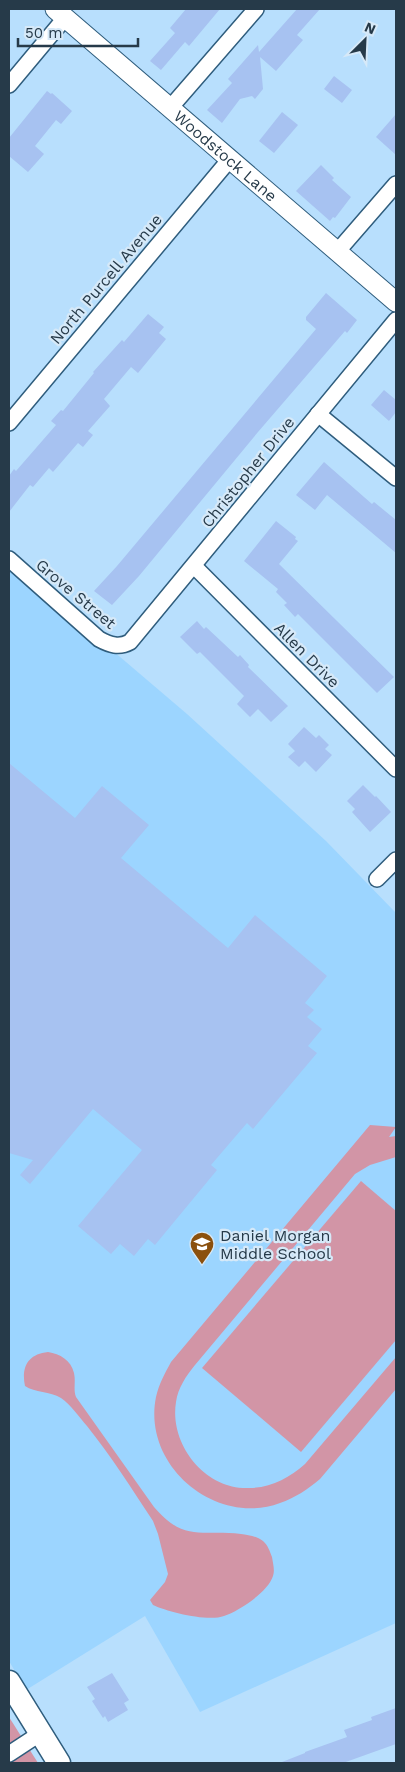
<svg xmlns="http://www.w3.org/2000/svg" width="405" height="1772" viewBox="0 0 405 1772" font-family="'Work Sans',sans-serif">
	<rect width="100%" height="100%" fill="#b8dffd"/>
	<polygon fill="#9cd5ff" points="9,559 99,639 187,714 303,820 326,841 396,913 396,1623 200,1712 145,1616 26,1690 9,1661"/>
	<g fill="#d295a6">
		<path d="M370 1125 396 1127 389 1137 396 1136V1157L370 1165 355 1174 195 1365C186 1376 178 1388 176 1402 169 1445 206 1490 249 1488 271 1488 289 1478 305 1464L396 1357V1389L320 1479C308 1489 295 1498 280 1503 216 1527 142 1466 156 1397 159 1384 165 1373 171 1362Z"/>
		<polygon points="361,1181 396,1211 396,1340 301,1452 202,1368"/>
		<path d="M48 1352C60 1354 71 1360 74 1373 76 1382 73 1389 76 1397L154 1507C185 1543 201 1529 241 1534 248 1535 256 1536 263 1541 268 1545 270 1552 272 1557 273 1564 275 1570 273 1576 268 1592 239 1611 224 1616 208 1622 168 1612 153 1605L150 1600 165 1582 168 1574 158 1534 153 1521C132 1489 111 1456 87 1426 79 1417 71 1405 61 1398 50 1391 35 1393 25 1386 21 1367 28 1354 48 1352Z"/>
		<polygon points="9,1717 38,1763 9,1763"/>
	</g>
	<g fill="#a7c2f1">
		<polygon points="186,9 220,9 189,46 185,42 161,70 150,61 175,33 170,28"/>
		<polygon points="297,9 320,9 297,35 303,40 276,71 260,57 263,89 255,99 252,96 240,99 222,123 207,110 232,83 228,79 258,45 259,52"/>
		<polygon points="334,76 352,90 342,103 324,89"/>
		<polygon points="47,91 51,94 52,93 72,111 61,124 56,120 35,146 44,154 28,172 9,156 9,138"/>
		<polygon points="282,112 298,125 274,153 259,141"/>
		<polygon points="396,114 396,155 376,137"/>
		<polygon points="321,165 334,178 332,180 351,197 335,218 333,217 330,221 296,191"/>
		<polygon points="326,293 357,320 347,333 345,331 258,432 139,576 112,605 94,591 117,566 316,329 306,320 306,317"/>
		<polygon points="148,314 164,327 159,333 166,339 138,373 131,367 104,399 110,406 88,431 93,435 83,447 78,443 53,472 49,468 33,487 30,485 9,512 9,476 14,469 16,471 56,425 51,421 61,410 63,411 94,373 93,372 122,340 124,342"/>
		<polygon points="384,390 396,400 396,412 389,421 371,405"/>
		<polygon points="324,462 372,504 374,502 396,520 396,553 327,495 315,510 296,495"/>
		<polygon points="276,521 296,537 295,539 298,541 279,564 394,677 377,693 298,614 295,617 284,605 287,603 276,592 278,589 244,561"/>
		<polygon points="197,621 204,629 206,627 238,657 240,655 249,665 248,667 288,706 271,722 258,709 250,717 237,704 244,696 200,652 197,654 180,637"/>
		<polygon points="304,727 316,738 319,735 329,745 325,749 332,755 316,772 305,761 299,767 288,757 295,751 288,744"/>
		<polygon points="9,763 75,818 102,786 149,825 121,858 228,948 255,915 327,976 305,1003 314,1010 307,1017 322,1029 308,1046 317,1053 253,1129 247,1123 211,1165 217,1170 155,1245 148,1239 134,1256 120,1244 111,1254 78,1226 142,1150 93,1109 30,1184 20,1175 33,1160 9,1153"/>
		<polygon points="363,785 375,797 376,796 391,812 370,832 352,812 355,809 347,801"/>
		<polygon points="112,1673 129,1700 124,1703 128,1710 108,1722 105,1716 103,1718 92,1701 95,1699 87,1687"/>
		<polygon points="396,1708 396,1744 343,1763 282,1763 282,1762 305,1753 305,1752 347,1737 344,1730 372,1720 371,1717"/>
	</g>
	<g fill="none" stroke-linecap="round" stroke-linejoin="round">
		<defs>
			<g id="minor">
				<polyline points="9,85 65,18"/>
				<polyline points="170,108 256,9"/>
				<polyline points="337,252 396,184"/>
				<polyline points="318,414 396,478"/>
				<polyline points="9,423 230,159"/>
				<path d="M9 559 99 639C110 645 119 648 130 642L396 320"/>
				<polyline points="194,566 396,769"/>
				<polyline points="377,879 396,860"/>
				<polyline points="9,1754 41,1733"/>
			</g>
			<g id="tertiary">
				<path id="s1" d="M55 9 396 302"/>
			</g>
			<polyline id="secondary" points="9,1682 59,1763"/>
		</defs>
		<use href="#minor" stroke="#2f5d7d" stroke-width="18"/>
		<use href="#tertiary" stroke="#2f5d7d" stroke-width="21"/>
		<use href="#secondary" stroke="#2f5d7d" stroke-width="25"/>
		<use href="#minor" stroke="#fff" stroke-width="15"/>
		<use href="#tertiary" stroke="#fff" stroke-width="19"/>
		<use href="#secondary" stroke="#fff" stroke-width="22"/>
	</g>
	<defs>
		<symbol id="school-pin" viewBox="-11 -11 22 30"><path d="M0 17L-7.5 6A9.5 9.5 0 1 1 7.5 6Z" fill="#8b500d" stroke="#d6e9f8"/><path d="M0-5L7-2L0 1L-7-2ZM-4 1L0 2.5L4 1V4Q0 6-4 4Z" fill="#fff"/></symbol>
	</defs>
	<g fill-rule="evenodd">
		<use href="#school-pin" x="188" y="1230" width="28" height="38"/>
	</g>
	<g text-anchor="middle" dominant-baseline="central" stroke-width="4.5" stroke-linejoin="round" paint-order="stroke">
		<g font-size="16" fill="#263a49" stroke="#d6e9f8">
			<text stroke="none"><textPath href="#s1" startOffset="225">Woodstock Lane</textPath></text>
			<text transform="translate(106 279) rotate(-50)">North Purcell Avenue</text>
			<text transform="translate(248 472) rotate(-51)">Christopher Drive</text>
			<text transform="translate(76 594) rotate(40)">Grove Street</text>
			<text transform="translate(307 655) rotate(45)">Allen Drive</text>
		</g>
		<g font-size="16" fill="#263a49" stroke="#d6e9f8" text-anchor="start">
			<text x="220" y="1235">Daniel Morgan<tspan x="220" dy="18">Middle School</tspan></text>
		</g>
	</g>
	<rect width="405" height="1772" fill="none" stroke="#263a49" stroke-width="20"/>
	<g transform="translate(365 40) rotate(24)" stroke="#d6e9f8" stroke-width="4" paint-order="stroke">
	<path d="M0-4L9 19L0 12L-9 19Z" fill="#263a49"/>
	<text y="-8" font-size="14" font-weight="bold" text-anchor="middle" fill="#263a49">N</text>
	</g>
	<path d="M18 38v8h120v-8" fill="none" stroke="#263a49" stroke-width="2.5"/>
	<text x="25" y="38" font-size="15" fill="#263a49" stroke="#d6e9f8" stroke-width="4" paint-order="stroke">50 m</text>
</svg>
